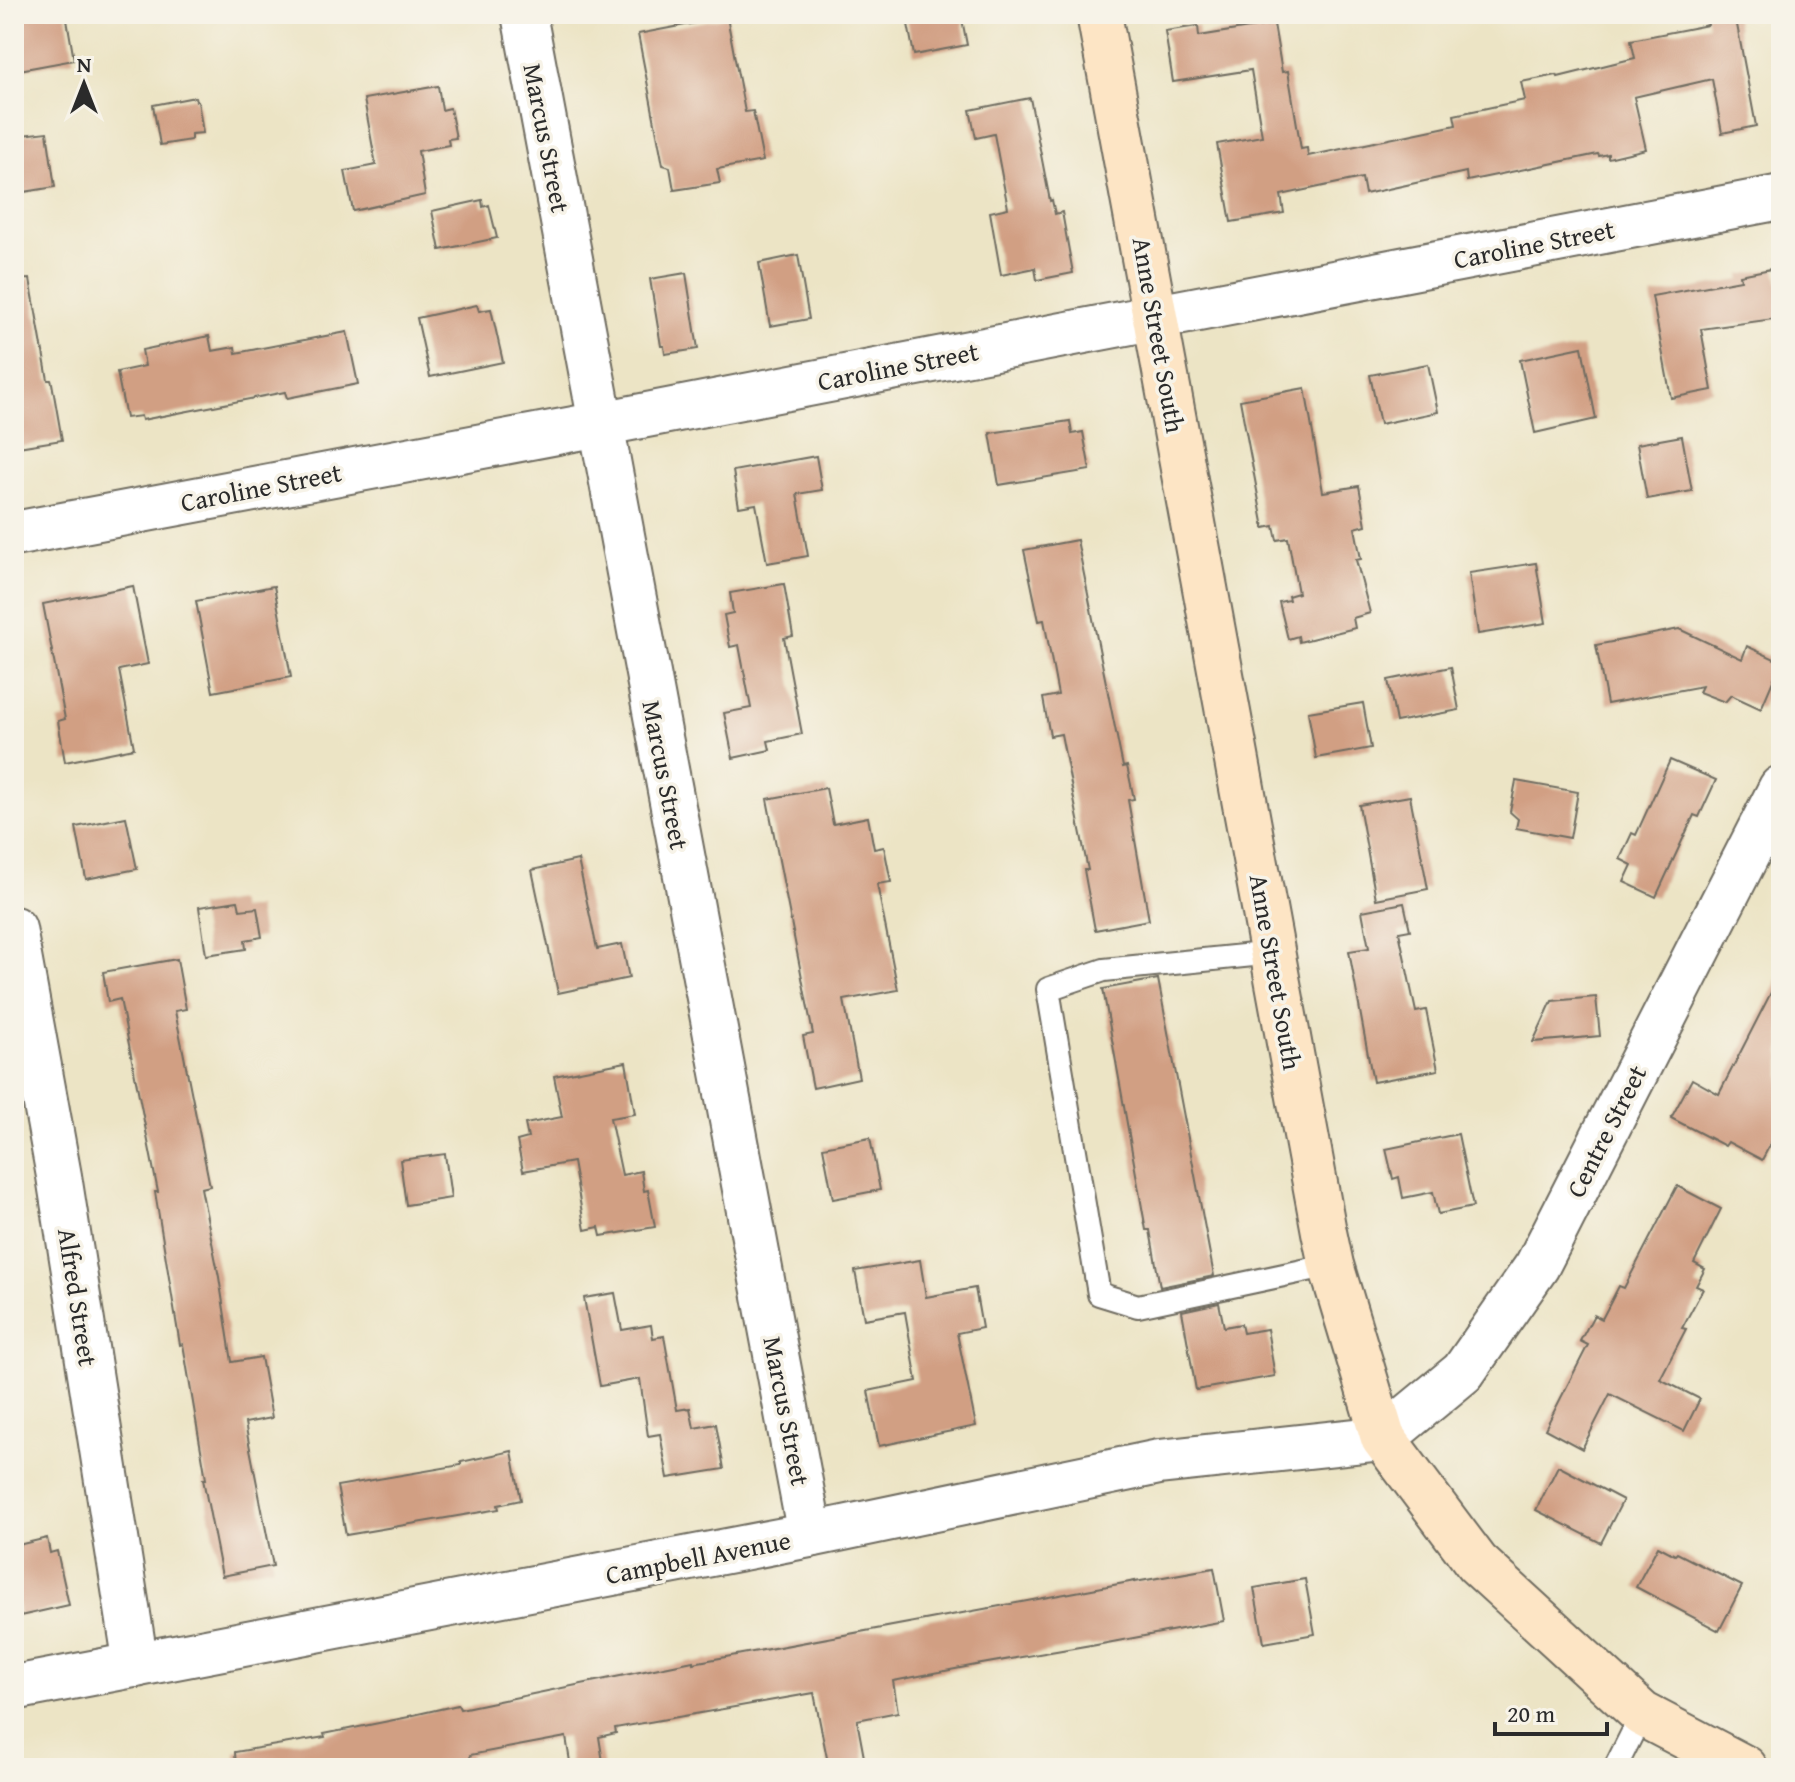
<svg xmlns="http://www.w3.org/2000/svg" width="1795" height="1782" viewBox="0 0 1795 1782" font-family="'Gentium Book Plus',serif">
	<rect width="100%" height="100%" fill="#f7f3e8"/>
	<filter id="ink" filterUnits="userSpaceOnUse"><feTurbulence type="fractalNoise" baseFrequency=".0125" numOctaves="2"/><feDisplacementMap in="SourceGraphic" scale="16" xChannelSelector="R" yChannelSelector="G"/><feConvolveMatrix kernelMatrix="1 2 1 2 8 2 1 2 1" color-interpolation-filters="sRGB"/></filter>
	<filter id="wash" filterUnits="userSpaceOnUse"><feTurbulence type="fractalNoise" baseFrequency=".006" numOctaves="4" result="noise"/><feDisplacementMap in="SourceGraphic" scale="32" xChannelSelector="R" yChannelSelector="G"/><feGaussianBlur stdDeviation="1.8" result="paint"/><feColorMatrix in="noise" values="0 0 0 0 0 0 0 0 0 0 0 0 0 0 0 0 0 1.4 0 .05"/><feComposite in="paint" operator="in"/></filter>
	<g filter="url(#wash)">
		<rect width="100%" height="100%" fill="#ece4c5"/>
		<g id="blocks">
			<g fill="#d19f83">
				<polygon points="14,14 66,14 74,60 14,71"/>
				<polygon points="906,14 961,14 967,45 914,55"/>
				<polygon points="1706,14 1735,14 1756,126 1722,133 1712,79 1634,97 1646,149 1608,158 1608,154 1599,156 1598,154 1467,181 1466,172 1365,194 1362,178 1281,195 1284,213 1231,222 1217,144 1262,136 1251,70 1173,82 1165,31 1198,26 1199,36 1274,24 1282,72 1288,71 1301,149 1307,148 1308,156 1456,125 1454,115 1525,100 1521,82 1557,75 1558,77 1635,58 1631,40 1708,25"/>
				<polygon points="727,17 745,112 753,111 763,161 717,169 720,183 674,190 670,167 663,165 638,34"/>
				<polygon points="438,86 442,110 450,108 456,138 448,139 449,145 418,151 425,195 353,211 345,171 376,165 364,99"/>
				<polygon points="195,97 196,101 198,101 203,133 191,134 191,140 160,145 153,105"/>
				<polygon points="1030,98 1050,201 1052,200 1055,214 1062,212 1073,273 1037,280 1035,268 1001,275 990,212 1008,208 994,134 976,138 970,110"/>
				<polygon points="47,132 55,187 24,192 23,182 14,183 14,136"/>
				<polygon points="482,200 483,207 489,205 497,238 440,250 432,211"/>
				<polygon points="798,255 809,319 770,326 759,263"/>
				<polygon points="1776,268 1781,296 1781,318 1701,329 1712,390 1671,398 1652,296 1741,280 1740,275"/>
				<polygon points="686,273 698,349 665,354 664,346 661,346 650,279"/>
				<polygon points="30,279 48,380 51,380 52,383 62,440 18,447 14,421 14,280"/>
				<polygon points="477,305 479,311 491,309 503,362 430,377 417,318"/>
				<polygon points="347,332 358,384 287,398 285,392 142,420 141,416 126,418 117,372 145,366 142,350 209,336 212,351 235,347 236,353"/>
				<polygon points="1582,347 1596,419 1535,433 1520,360"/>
				<polygon points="1428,364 1438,412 1380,424 1370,375"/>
				<polygon points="1305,388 1323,492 1359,486 1366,525 1355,528 1361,559 1356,560 1370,613 1353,618 1355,628 1299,642 1298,636 1288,639 1279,602 1289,600 1288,596 1298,593 1288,538 1277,540 1274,526 1264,528 1240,400"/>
				<polygon points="1070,421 1072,434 1083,432 1090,470 999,485 990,433"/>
				<polygon points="1682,436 1692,491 1647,499 1637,444"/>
				<polygon points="816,456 822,490 797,494 808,556 767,563 756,504 739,507 733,471"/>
				<polygon points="1077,540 1123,767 1127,766 1134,799 1128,800 1149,920 1095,930 1084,870 1088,870 1061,734 1050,736 1043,698 1058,695 1044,620 1039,621 1024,550"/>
				<polygon points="1536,563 1546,623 1478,634 1469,573"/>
				<polygon points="784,584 793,636 784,638 802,734 768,741 770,750 733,758 724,713 751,708 739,645 730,647 724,615 733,613 730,593"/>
				<polygon points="133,586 148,664 119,670 134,748 65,762 58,721 65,719 43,604"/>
				<polygon points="274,586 291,677 213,692 196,601"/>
				<polygon points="1679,629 1742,659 1747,646 1781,662 1761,709 1731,695 1725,702 1699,692 1702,686 1607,704 1596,645"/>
				<polygon points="1451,667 1459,710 1396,722 1388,680"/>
				<polygon points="1363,703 1371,748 1316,758 1308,712"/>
				<polygon points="1670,760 1716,780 1699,817 1694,815 1656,897 1624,882 1632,865 1620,859 1632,833 1636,835"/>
				<polygon points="1516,781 1578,792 1570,838 1516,828 1518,819 1510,812"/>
				<polygon points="826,788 833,824 868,817 874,849 884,847 891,882 877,884 898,990 844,1000 859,1078 813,1088 803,1036 813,1034 767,799"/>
				<polygon points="1410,796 1428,889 1376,899 1359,805"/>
				<polygon points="126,817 137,869 86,879 76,827"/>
				<polygon points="578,860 597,949 622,944 629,978 558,993 532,870"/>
				<polygon points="238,901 240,910 257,908 262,937 245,940 246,949 206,955 199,907"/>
				<polygon points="1404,903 1410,930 1399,932 1416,1012 1426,1010 1438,1070 1373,1082 1349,951 1369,948 1362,911"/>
				<polygon points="177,959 186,1009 175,1011 210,1186 201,1188 219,1277 232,1362 261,1357 272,1418 245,1423 273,1566 222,1576 203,1479 206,1479 183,1344 180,1345 155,1192 158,1192 120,999 108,1002 103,972"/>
				<polygon points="1781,973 1781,1124 1762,1160 1728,1142 1725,1146 1671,1118 1692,1079 1719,1094"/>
				<polygon points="1158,979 1214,1276 1160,1287 1150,1230 1146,1230 1103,989"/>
				<polygon points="1596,997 1600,1036 1533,1042 1552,1001"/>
				<polygon points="626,1062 635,1114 610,1118 622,1175 641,1171 644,1191 648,1190 655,1227 601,1236 599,1227 585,1230 573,1162 523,1171 517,1141 528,1138 525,1124 562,1117 554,1076"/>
				<polygon points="1458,1134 1473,1207 1438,1214 1433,1192 1403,1198 1399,1177 1393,1179 1386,1149"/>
				<polygon points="870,1138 880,1190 833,1199 823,1147"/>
				<polygon points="445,1154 451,1198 406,1205 400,1160"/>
				<polygon points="1677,1186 1721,1209 1694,1263 1705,1269 1696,1286 1703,1289 1682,1328 1686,1329 1660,1379 1700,1399 1684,1431 1610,1394 1582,1449 1545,1429 1588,1345 1580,1341 1594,1315 1602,1319 1619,1286 1624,1288"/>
				<polygon points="920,1260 926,1297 975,1288 982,1328 957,1333 976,1426 879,1446 868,1391 917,1381 905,1312 864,1319 855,1271"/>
				<polygon points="615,1293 622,1330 651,1325 653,1338 664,1336 677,1410 690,1408 694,1428 716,1424 724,1469 668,1478 660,1434 648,1436 640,1379 600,1386 584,1298"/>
				<polygon points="1219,1303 1224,1327 1241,1324 1243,1333 1267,1329 1275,1376 1196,1390 1182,1311"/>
				<polygon points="512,1451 521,1500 498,1505 499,1509 346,1535 337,1486 461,1465 461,1462"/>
				<polygon points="1558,1466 1623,1500 1601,1543 1536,1510"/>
				<polygon points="47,1538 50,1553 57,1551 69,1605 20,1616 14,1587 14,1546"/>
				<polygon points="1658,1546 1675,1555 1677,1553 1742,1586 1719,1631 1636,1587"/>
				<polygon points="1214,1568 1224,1621 1091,1646 1091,1645 976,1665 893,1681 898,1712 857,1720 866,1768 829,1768 814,1693 615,1728 616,1733 599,1737 604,1768 571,1768 566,1737 470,1755 472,1768 236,1768 235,1752 325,1737 324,1734 409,1717 409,1716 458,1705 460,1709 693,1661 693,1663 1135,1581 1135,1582"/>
				<polygon points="1305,1579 1315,1634 1264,1643 1254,1588"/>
			</g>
		</g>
	</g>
	<g filter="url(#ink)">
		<use href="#blocks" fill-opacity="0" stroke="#6f6c61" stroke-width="2"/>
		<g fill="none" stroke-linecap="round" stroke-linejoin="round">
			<defs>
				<g id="lane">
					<polyline points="1273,953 1104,970 1048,989 1099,1294 1138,1306 1331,1265"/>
					<polyline points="1615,1768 1642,1714"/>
				</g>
				<g id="street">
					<polyline points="524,14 810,1535"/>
					<polyline points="14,534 600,424 1781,197"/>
					<polyline points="14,929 59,1176 136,1665"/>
					<polyline points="14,1688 810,1535 1159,1462 1383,1438 1463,1372 1537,1266 1781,788"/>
				</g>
				<polyline id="secondary" points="1099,14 1324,1232 1331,1265 1383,1438 1477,1563 1642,1714 1745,1768"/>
			</defs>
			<use href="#lane" stroke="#6f6c61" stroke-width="26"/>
			<use href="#street" stroke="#6f6c61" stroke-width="48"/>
			<use href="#secondary" stroke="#6f6c61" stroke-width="48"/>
			<use href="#lane" stroke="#fff" stroke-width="22"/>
			<use href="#street" stroke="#fff" stroke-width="44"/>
			<use href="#secondary" stroke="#fde5c5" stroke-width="44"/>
		</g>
	</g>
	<g text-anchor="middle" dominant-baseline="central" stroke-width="7" stroke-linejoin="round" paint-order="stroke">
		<g font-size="26" fill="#2b2b2b" stroke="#f7f3e8">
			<text transform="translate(547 138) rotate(79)">Marcus Street</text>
			<text transform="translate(1534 244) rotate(-11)">Caroline Street</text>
			<text transform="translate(1159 335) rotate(80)">Anne Street South</text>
			<text transform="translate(898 366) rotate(-11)">Caroline Street</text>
			<text transform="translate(261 487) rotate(-11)">Caroline Street</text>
			<text transform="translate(666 775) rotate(79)">Marcus Street</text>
			<text transform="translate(1276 972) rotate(80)">Anne Street South</text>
			<text transform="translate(1606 1131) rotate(-63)">Centre Street</text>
			<text transform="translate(78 1297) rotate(81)">Alfred Street</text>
			<text transform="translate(787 1411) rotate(79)">Marcus Street</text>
			<text transform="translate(698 1557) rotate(-11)">Campbell Avenue</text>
		</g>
	</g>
	<rect width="1795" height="1782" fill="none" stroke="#f7f3e8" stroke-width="48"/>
	<g transform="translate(84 84)" stroke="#f7f3e8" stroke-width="6" paint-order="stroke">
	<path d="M0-6L14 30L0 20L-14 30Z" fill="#2b2b2b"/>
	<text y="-12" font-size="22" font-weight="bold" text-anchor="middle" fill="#2b2b2b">N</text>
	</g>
	<path d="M1495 1722v12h112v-12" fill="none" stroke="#2b2b2b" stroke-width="4"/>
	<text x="1507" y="1722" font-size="24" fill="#2b2b2b" stroke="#f7f3e8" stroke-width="6" paint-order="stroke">20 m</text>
</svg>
